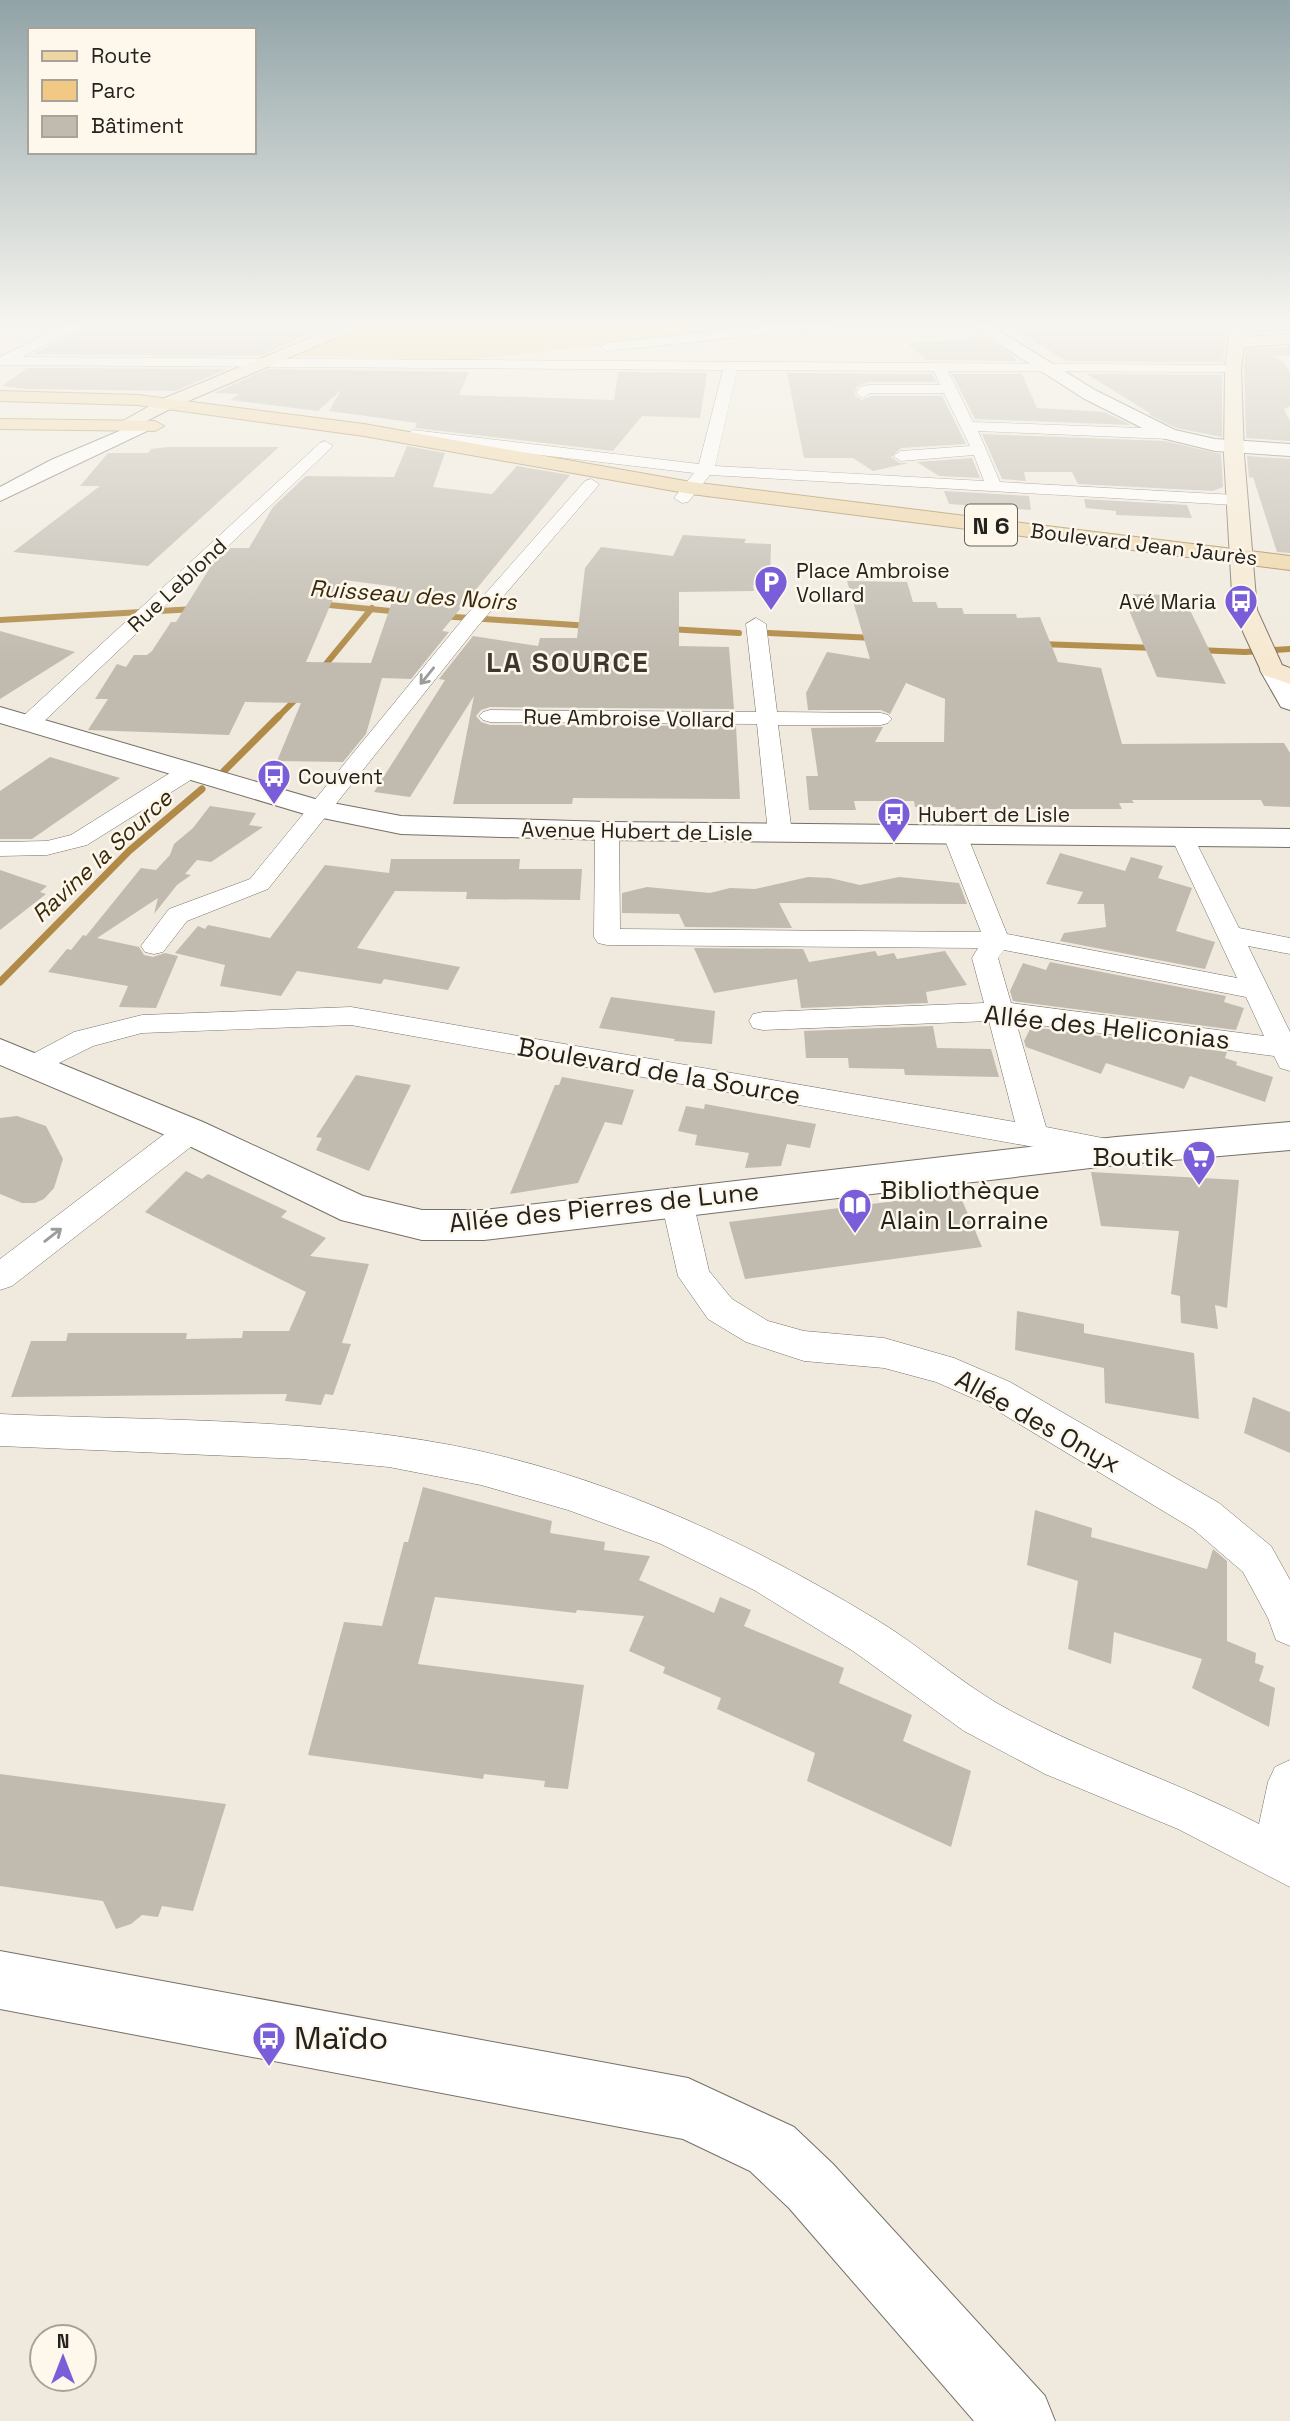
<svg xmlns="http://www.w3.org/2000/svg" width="1290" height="2421" viewBox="0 0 1290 2421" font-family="'Space Grotesk',sans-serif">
	<rect width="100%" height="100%" fill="#f0eade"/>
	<polygon fill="#f1c985" points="367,324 802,324 465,360 299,356 301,351"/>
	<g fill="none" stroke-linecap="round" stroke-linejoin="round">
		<g stroke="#b08a46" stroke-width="6">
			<polyline points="319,604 401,612"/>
			<polyline points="440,616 590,626"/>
			<polyline points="0,620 195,609"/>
			<polyline points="668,629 739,633"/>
			<polyline points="769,633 874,638"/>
			<polyline points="1039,644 1157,648"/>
			<polyline points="1197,650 1245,652 1290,649"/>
			<polyline points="321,670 372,608"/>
			<polyline points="277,718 302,693"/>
		</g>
		<g stroke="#b08a46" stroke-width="7">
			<polyline points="224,771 279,716"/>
			<polyline points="0,982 129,851 202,789"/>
		</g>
	</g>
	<g fill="#c0baaf" fill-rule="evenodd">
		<polygon points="92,324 229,324 326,327 260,356 33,354"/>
		<polygon points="1007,324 1147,324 1176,330 1178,324 1227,324 1223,362 1066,361"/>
		<polygon points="1249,324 1290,328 1290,331 1248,334"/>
		<polygon points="986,338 1014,356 1016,361 926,360 907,343"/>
		<polygon points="1290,347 1290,355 1274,356 1284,363 1290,373 1290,406 1284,409 1290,421 1290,441 1246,438 1244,369 1246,349"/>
		<polygon points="27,368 228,369 175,391 28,389 2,386"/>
		<polygon points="268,369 469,372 459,395 614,400 618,372 707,373 700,418 642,416 613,451 415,428 417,423 329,411 341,390 318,411 230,400 239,394 214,393"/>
		<polygon points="787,373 932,374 936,382 868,382 857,386 854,395 862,400 871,396 942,396 966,444 901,448 891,457 900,463 909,463 873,471 853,458 804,458"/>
		<polygon points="952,374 1022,374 1037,408 1104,412 1131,425 975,419"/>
		<polygon points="1087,374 1222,375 1222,437 1176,428 1148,414 1151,414"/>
		<polygon points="982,434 1165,441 1221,454 1223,487 1213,491 1078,484 1072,472 1024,472 1026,481 1002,479"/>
		<path d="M407 446 445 453 433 487 492 494 517 466 570 475 442 631 449 632 411 679 382 678 366 734 343 762 277 761 301 703 245 702 229 735 88 730 108 699H95L117 664 126 667 134 655H147L152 651 171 622H176L211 566 230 548H249L273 507 306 476 394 477ZM344 580 397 587 371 663 306 662 339 585Z"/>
		<polygon points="279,447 148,566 13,552 100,486 80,486 108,453 148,453 151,449 168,447"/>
		<polygon points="1247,456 1290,459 1290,553 1277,552 1253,477 1249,478"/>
		<polygon points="972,458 980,478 939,476 917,462"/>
		<polygon points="944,491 1029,496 1031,510 949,504"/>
		<polygon points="1084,499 1187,505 1192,518 1116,515 1116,511 1086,508"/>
		<polygon points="683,535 746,539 744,543 771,544 770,585 753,585 754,591 679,592 679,646 729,647 734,709 490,707 481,710 476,716 481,722 490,725 736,726 740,799 573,798 572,804 453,804 474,696 410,797 374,792 445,680 439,679 473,636 538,646 540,638 577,638 585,568 601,547 673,556"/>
		<polygon points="847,581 907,582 913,602 936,602 938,608 962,608 964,614 1016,614 1017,618 1040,617 1058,662 1101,668 1122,744 1284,743 1290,753 1290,807 1264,806 1261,800 1132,800 1134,803 1119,803 1122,809 956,809 955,807 915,807 914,801 854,801 856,810 809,810 806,776 818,776 811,728 883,727 875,742 944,742 945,699 906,683 890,714 881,710 808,710 806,693 827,652 870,659"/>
		<polygon points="1133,594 1171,595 1172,598 1184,598 1226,684 1157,677 1123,596 1135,597"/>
		<polygon points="0,631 75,652 0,699"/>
		<polygon points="50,757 120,778 32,839 0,839 0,791"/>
		<polygon points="210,806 256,813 249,825 263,827 211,862 197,860 185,874 191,875 177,885 154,914 158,898 97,938 139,947 144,955 153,957 165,953 178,956 156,1008 119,1007 128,986 48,972 67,949 71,950 83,935 86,936 141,868 156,870 170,855 174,844 193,828"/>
		<polygon points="1060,853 1125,871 1131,857 1163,866 1158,878 1192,888 1176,931 1215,942 1205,969 1060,941 1064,933 1106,927 1104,904 1077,904 1083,892 1046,884"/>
		<polygon points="391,859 520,859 519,869 582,869 580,900 466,899 467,892 395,891 357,948 460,967 448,990 384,979 381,984 297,971 281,996 220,986 225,965 175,953 198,926 205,929 208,925 270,938 325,865 389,873"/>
		<polygon points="0,870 47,886 40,892 46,894 0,930"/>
		<polygon points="808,877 830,878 860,885 899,877 959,883 967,904 779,903 792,928 685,927 679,914 622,913 622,893 647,887 710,893 730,888 755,889"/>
		<polygon points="694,948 803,949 809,962 875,951 878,956 894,953 897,959 945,951 967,985 926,992 928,1003 801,1008 797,979 714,993"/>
		<polygon points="1050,962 1226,996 1224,1002 1244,1008 1236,1030 1013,1001 1010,991 1023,963 1046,970"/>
		<polygon points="611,997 715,1011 712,1044 674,1041 675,1039 599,1028"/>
		<polygon points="933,1026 937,1048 991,1049 999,1077 905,1075 904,1069 849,1068 848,1058 806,1058 804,1031"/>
		<polygon points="1031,1027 1227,1052 1225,1058 1237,1062 1236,1065 1273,1077 1265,1102 1190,1076 1184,1089 1106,1063 1101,1074 1026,1047 1024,1041"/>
		<polygon points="356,1075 411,1085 369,1171 316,1150 322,1138 316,1137"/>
		<polygon points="562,1077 634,1090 622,1125 605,1122 578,1183 510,1194 555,1085 559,1085"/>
		<polygon points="705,1104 816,1124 810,1148 787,1144 781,1166 745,1168 749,1153 695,1145 697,1135 678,1131 686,1106 704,1109"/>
		<polygon points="17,1116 46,1126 63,1159 54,1188 44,1199 35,1203 22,1203 0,1194 0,1118"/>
		<polygon points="186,1171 202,1179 208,1174 287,1211 281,1217 326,1238 310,1256 369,1264 342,1343 351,1344 333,1395 325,1394 321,1405 285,1401 287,1394 11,1397 31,1341 66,1341 68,1333 187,1333 186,1339 242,1338 243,1331 289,1331 306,1292 145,1212"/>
		<polygon points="1091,1172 1239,1180 1227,1308 1215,1305 1218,1329 1181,1323 1180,1296 1171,1294 1179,1231 1101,1226"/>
		<polygon points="959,1193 982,1247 745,1279 729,1222"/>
		<polygon points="1017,1311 1084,1324 1084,1333 1194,1353 1199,1419 1105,1403 1104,1368 1015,1350"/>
		<polygon points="1253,1397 1290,1412 1290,1453 1244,1433"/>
		<polygon points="423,1487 552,1521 550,1533 605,1542 604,1550 650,1556 639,1580 714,1613 720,1597 751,1610 744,1626 844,1668 839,1683 912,1715 903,1741 971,1771 951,1847 807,1781 815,1753 717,1709 721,1698 663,1673 665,1667 629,1651 644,1616 577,1610 576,1613 435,1597 418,1664 584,1685 568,1789 544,1787 545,1781 484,1774 483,1779 308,1755 344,1622 382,1626 404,1542 408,1542"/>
		<polygon points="1035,1510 1092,1528 1091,1537 1207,1569 1213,1549 1227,1561 1227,1641 1256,1653 1255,1663 1264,1666 1259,1681 1275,1688 1269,1727 1192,1688 1202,1659 1114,1632 1111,1664 1068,1649 1078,1581 1027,1565"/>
		<polygon points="0,1774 226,1804 193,1911 162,1906 158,1917 142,1915 131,1924 116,1929 103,1901 0,1886"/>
	</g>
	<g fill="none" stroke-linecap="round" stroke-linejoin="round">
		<defs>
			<g id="minor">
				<path d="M68 324H85L22 357 1233 365 1238 366V372L948 371 973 422 1169 429 1177 434 1169 439 978 431 1000 482 1235 495 1243 500 1235 505 710 475 688 502 682 503 674 498 694 473 413 440 405 435 413 430 699 464 723 370 0 365V357ZM737 370 934 371 940 385H869L859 387 856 394 863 398 870 393H944L970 446 901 451 893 456 901 461 974 455 984 481 715 466Z"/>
				<polygon points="786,324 833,324 827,328 607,351 600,347 607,343"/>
				<polygon points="325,441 333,446 330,449 37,728 21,728 18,723 21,718 320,443"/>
				<polygon points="591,479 599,484 597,487 477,627 268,889 187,921 163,952 154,954 145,952 141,946 169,909 250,879 463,619 585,481"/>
				<polygon points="756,618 766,624 777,712 881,713 888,715 892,719 888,723 881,725 778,725 792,833 788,838 772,838 768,833 757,724 490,722 483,720 479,716 483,712 490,710 756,712 746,624"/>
				<polygon points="189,764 197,766 200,771 197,776 87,845 47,855 0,856 0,842 47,841 71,835 181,766"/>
				<path d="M607 824 615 826 619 831 620 929 981 932 943 835 947 830H963L967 835 1007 934 1237 978 1171 837 1175 832H1191L1239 928 1290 938V954L1248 946 1290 1032V1071L1280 1068 1274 1056 1016 1022 1046 1127 1123 1142 1127 1150 1123 1158 1112 1161 351 1025 142 1033 93 1046 35 1075 25 1072 21 1065 25 1058 74 1032 142 1015 351 1007 1015 1122 989 1021 763 1030 753 1028 749 1021 753 1014 763 1012 984 1003 972 958 978 948 607 945 598 943 594 937 595 831 599 826ZM1004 950 1246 997 1264 1036 1011 1003 998 958Z"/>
				<polygon points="190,1120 201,1123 205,1131 201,1139 12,1286 0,1290 0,1259 179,1123"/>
				<polygon points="677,1189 688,1192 693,1201 709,1271 732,1299 768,1321 804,1331 884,1338 954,1358 1010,1382 1219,1503 1271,1546 1290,1580 1290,1646 1276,1640 1268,1618 1243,1572 1193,1529 986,1404 936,1382 884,1368 804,1361 746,1342 708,1319 678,1276 661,1201 666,1192"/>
				<path d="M0 1414C157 1421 327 1417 480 1451 622 1483 754 1545 877 1620 918 1645 954 1677 995 1702 1079 1751 1173 1779 1259 1824L1268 1782 1275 1767 1290 1760V1887L1178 1829 1045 1774 964 1731 853 1651 754 1590 661 1544 568 1510 481 1485 389 1467 301 1459 0 1446Z"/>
			</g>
			<g id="tertiary">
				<polygon points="968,324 988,324 1095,390 1175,430 1215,439 1290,444 1290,456 1215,451 1162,438 1083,398"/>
				<polygon points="143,421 152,426 149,430 0,501 0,487 51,460"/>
				<polygon points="1272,663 1281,665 1290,680 1290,710 1281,707 1260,670 1263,665"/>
				<polygon points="0,707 322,801 401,816 607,822 1290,829 1290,847 607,840 401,834 308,815 0,723"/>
				<polygon points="0,1039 203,1122 363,1196 422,1210 484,1210 1116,1137 1290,1122 1290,1150 1116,1165 484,1240 422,1240 341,1220 177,1140 0,1065"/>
				<polygon points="0,1951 688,2078 794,2127 833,2164 1045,2396 1055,2421 974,2421 789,2208 750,2171 683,2139 0,2009"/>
			</g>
			<g id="secondary">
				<polygon points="344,324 367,324 172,408 129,430 117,430 114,426 160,400"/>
				<polygon points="1230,324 1246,324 1245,337 1290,334 1290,344 1244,347 1241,369 1244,455 1257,610 1282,665 1290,668 1290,684 1263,675 1233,610 1224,455 1225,369"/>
			</g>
			<g id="primary">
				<polygon points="0,391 138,395 364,424 691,482 1290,556 1290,570 691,494 364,436 138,405 0,401"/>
				<polygon points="0,419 155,421 164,426 155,431 0,429"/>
			</g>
		</defs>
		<use href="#minor" stroke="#767066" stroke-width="1"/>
		<use href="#tertiary" stroke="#767066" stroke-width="2"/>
		<use href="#secondary" stroke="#767066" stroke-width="2"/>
		<use href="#primary" stroke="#a1834d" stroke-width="2"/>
		<use href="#minor" fill="#fff" fill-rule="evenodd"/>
		<use href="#tertiary" fill="#fff" fill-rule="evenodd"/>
		<use href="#secondary" fill="#f7e9d1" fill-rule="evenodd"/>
		<use href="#primary" fill="#efd4a4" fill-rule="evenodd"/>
	</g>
	<defs><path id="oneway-shaft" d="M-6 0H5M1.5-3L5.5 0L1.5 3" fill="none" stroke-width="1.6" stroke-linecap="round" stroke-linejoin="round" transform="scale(1.75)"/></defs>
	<g stroke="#9c9c9a">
		<use href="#oneway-shaft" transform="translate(427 676) rotate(129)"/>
		<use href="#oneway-shaft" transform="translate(53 1235) rotate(-38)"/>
	</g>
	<linearGradient id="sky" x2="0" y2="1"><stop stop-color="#91a3a7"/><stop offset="0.49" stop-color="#f8f6f0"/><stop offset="1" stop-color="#f8f6f0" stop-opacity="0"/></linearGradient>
	<rect width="1290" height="663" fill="url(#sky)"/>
	<defs>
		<symbol id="parking-pin" viewBox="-11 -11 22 30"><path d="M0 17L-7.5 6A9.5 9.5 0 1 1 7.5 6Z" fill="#7a5ed9" stroke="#fef7ec"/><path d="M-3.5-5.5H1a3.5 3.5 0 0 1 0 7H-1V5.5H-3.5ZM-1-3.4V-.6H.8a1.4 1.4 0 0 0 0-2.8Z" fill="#fff"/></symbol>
		<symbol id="bus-pin" viewBox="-11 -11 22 30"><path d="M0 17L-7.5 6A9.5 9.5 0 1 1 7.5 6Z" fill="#7a5ed9" stroke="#fef7ec"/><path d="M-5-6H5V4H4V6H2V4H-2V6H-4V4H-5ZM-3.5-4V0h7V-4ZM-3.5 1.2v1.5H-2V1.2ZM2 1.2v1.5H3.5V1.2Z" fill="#fff"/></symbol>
		<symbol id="supermarket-pin" viewBox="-11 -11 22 30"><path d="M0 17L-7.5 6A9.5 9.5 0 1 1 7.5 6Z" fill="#7a5ed9" stroke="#fef7ec"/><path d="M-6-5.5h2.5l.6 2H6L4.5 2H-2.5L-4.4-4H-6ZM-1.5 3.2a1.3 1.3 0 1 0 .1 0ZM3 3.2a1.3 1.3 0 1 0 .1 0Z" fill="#fff"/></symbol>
		<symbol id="library-pin" viewBox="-11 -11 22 30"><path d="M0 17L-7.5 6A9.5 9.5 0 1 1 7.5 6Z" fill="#7a5ed9" stroke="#fef7ec"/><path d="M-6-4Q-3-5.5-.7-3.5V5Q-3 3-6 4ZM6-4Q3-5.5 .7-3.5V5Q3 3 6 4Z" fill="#fff"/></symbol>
	</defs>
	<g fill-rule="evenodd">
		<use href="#parking-pin" x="752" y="563" width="38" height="52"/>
		<use href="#bus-pin" x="1222" y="582" width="38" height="52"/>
		<use href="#bus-pin" x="255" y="757" width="38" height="52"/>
		<use href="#bus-pin" x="875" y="795" width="38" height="52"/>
		<use href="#supermarket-pin" x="1180" y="1138" width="38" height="52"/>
		<use href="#library-pin" x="836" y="1186" width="38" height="52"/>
		<use href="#bus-pin" x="250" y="2019" width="38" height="52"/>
	</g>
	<g text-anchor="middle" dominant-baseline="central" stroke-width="5" stroke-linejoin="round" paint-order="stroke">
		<g font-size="21" fill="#24221e" stroke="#fef7ec">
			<text transform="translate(1144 544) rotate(7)">Boulevard Jean Jaurès</text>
			<text transform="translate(177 585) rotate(-43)">Rue Leblond</text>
			<text transform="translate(629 718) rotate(1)">Rue Ambroise Vollard</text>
			<text transform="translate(637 831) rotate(1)">Avenue Hubert de Lisle</text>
		</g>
		<g font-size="21" fill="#24221e" stroke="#fef7ec" text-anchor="start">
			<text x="796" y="570">Place Ambroise<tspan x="796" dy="24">Vollard</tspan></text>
			<text x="1216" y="601" text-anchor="end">Avé Maria</text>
			<text x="298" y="776">Couvent</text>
			<text x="918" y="814">Hubert de Lisle</text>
		</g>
		<g font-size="23" font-style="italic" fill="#3a290a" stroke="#fef7ec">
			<text transform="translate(413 595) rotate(4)">Ruisseau des Noirs</text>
			<text transform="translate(102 856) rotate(-43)">Ravine la Source</text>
		</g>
		<rect fill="#fef7ec" stroke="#65625c" stroke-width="2" x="965" y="504.5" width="52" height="41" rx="5"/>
		<g font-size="24" font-weight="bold" fill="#24221e">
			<text x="991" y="525">N 6</text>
		</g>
		<g font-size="26" fill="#24221e" stroke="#fef7ec">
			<text transform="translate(1107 1027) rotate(6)">Allée des Heliconias</text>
			<text transform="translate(659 1071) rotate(10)">Boulevard de la Source</text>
			<text transform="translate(604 1207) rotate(-6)">Allée des Pierres de Lune</text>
			<text transform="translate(1038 1421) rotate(29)">Allée des Onyx</text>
		</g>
		<g font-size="26" fill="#24221e" stroke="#fef7ec" text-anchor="end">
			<text x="1174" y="1157">Boutik</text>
			<text x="880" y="1190" text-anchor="start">Bibliothèque<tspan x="880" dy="30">Alain Lorraine</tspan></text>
		</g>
		<g font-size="28" font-weight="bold" letter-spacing="2" fill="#3d372f" stroke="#fef7ec">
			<text x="568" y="662">LA SOURCE</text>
		</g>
		<g font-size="32" fill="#24221e" stroke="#fef7ec" text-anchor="start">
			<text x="294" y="2038">Maïdo</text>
		</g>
	</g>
	<rect x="28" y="28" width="228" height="126" fill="#fef7ec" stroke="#a7a29a" stroke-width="2"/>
	<rect x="42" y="51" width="35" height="10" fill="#efd4a4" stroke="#a7a29a" stroke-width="2"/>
	<text x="91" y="63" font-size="21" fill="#24221e">Route</text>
	<rect x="42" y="80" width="35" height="21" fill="#f1c985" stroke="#a7a29a" stroke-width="2"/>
	<text x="91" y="98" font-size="21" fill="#24221e">Parc</text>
	<rect x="42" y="116" width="35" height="21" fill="#c0baaf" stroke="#a7a29a" stroke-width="2"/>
	<text x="91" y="133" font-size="21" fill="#24221e">Bâtiment</text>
	<g transform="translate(63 2358)"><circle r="33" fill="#fef7ec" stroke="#a7a29a" stroke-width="2"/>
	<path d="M0-5L12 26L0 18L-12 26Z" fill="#7a5ed9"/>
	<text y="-10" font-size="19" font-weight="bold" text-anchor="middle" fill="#24221e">N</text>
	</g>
</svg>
